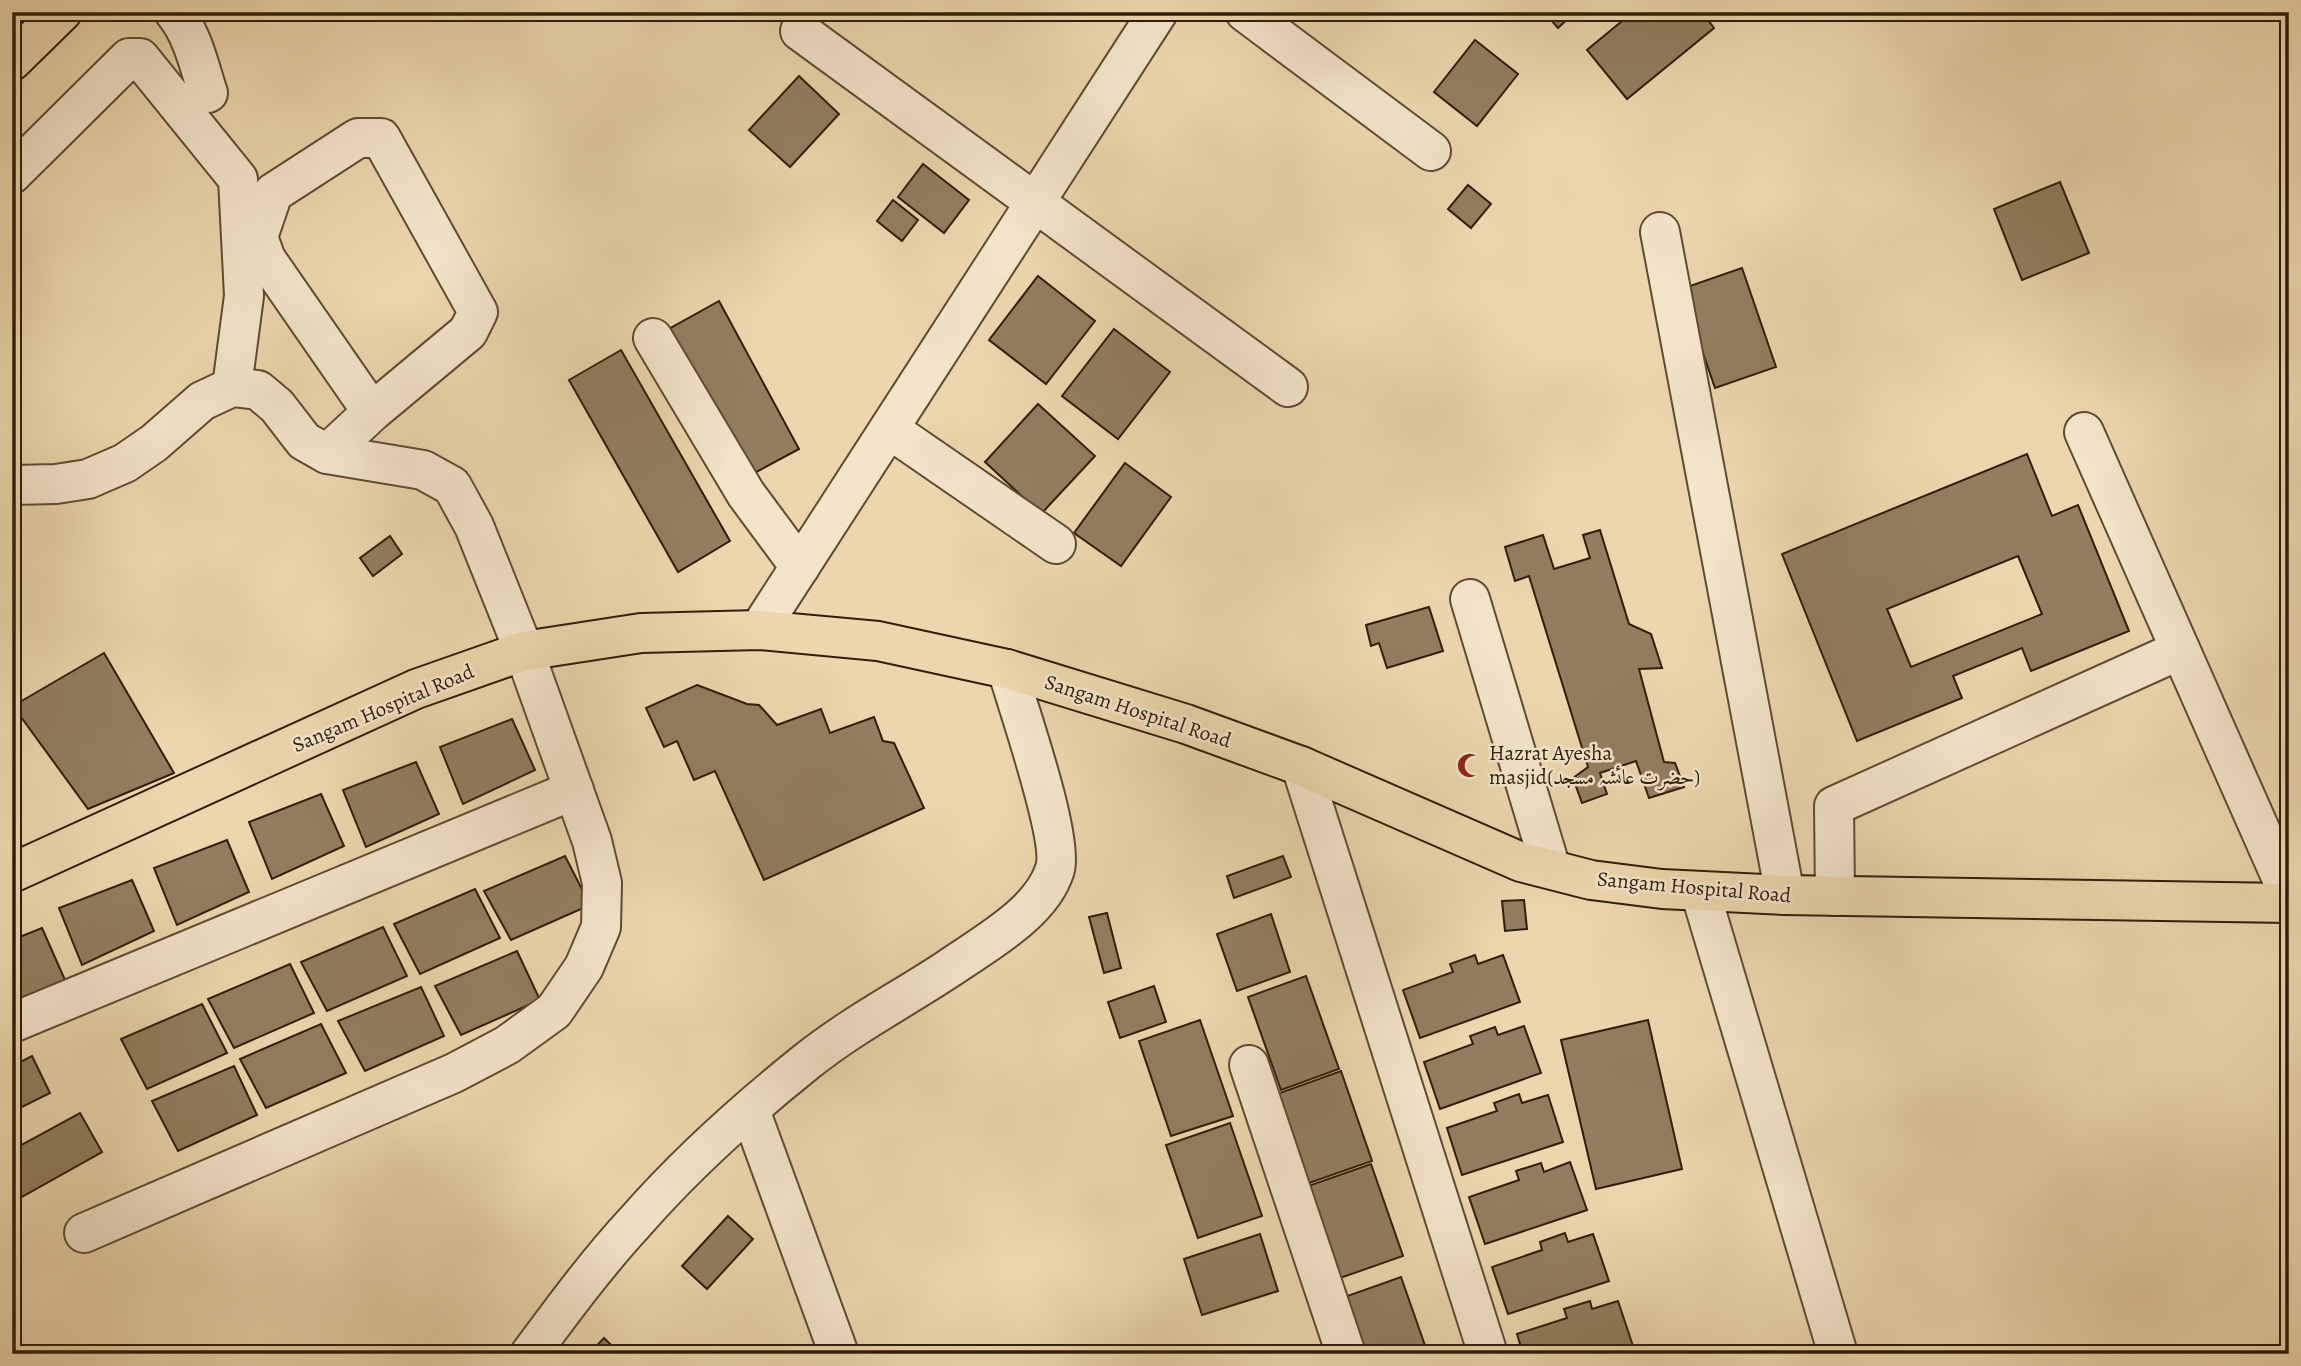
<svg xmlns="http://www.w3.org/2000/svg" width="2301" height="1366" viewBox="0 0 2301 1366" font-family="Alegreya,Amiri,serif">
	<rect width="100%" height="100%" fill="#ecd6ad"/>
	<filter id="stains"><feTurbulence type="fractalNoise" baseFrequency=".00286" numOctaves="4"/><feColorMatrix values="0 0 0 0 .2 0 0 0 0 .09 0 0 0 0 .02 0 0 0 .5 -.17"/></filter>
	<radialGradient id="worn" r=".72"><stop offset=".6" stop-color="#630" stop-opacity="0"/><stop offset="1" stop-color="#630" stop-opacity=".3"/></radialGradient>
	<g fill="#917e5e" stroke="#2e1e09" stroke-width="2" fill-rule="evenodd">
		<polygon points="1544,12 1575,12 1558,28"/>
		<polygon points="1633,12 1702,12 1714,28 1627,99 1587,50"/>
		<polygon points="1475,40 1518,74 1477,126 1434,92"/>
		<polygon points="799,76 839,114 790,167 749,130"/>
		<polygon points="923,164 969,200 944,233 898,197"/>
		<polygon points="2060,182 2089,253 2022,280 1994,209"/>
		<polygon points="1468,185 1491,204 1471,228 1448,209"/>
		<polygon points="893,200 918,220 902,241 877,221"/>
		<polygon points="1742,268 1776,367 1715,388 1681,289"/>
		<polygon points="1038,276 1095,321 1046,384 989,340"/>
		<polygon points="719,301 799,449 747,477 667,330"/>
		<polygon points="1114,329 1170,372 1118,439 1062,396"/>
		<polygon points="621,350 730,541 678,572 569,380"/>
		<polygon points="1038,404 1095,456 1041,514 985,462"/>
		<path d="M2027 454 2052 516 2078 505 2129 631 2031 671 2022 648 1953 676 1962 698 1857 741 1782 554ZM2018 556 2042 614 1911 667 1887 609Z"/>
		<polygon points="1125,463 1171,497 1121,566 1074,533"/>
		<polygon points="1600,530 1629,624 1651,634 1662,668 1639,669 1664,762 1675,763 1684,787 1649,798 1636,761 1600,773 1607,794 1582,803 1573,778 1588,767 1529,576 1515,581 1505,547 1543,535 1554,569 1590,558 1583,535"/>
		<polygon points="390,536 402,554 373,576 360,558"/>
		<polygon points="1429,607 1443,651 1387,668 1379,643 1371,646 1366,625"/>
		<polygon points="104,653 174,773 88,809 13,706"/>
		<polygon points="697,685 747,704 759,705 777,725 821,709 830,733 874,717 883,741 894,743 924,808 764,880 715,771 694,780 677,741 664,747 646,708"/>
		<polygon points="512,719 535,770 463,804 440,747"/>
		<polygon points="416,762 439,814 366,847 343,790"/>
		<polygon points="321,794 344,846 272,879 249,822"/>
		<polygon points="227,840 249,892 177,925 154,868"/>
		<polygon points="565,856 590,905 511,940 484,891"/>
		<polygon points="1283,856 1291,877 1234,898 1227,876"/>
		<polygon points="132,880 154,931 82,965 59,908"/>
		<polygon points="475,889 500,938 420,974 394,924"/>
		<polygon points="1524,900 1527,929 1505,931 1502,901"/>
		<polygon points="1107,913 1121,968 1104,973 1089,917"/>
		<polygon points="1271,914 1290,972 1237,991 1217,934"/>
		<polygon points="383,927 407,976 327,1011 301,962"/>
		<polygon points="42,928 65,980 12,1004 12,940"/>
		<polygon points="517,951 540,1000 461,1035 435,986"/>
		<polygon points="1475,955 1478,964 1503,955 1520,1002 1420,1038 1403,990 1453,972 1450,964"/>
		<polygon points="290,964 314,1013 234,1048 208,999"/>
		<polygon points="1306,976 1339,1069 1281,1090 1248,997"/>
		<polygon points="1154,986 1166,1022 1120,1038 1108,1002"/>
		<polygon points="421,987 444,1036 365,1071 338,1021"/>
		<polygon points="202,1004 227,1053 147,1089 121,1039"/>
		<polygon points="1200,1020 1233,1116 1171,1136 1139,1041"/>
		<polygon points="1648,1020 1682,1169 1596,1189 1561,1040"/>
		<polygon points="321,1024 346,1073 266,1108 240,1059"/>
		<polygon points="1524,1026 1541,1073 1440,1109 1424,1062 1473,1044 1470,1036 1495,1027 1498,1035"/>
		<polygon points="32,1056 50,1093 12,1112 12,1066"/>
		<polygon points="234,1066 257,1115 178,1151 152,1101"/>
		<polygon points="1341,1071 1372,1161 1309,1183 1277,1094"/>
		<polygon points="1519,1094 1522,1103 1548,1095 1563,1142 1462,1175 1447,1128 1497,1111 1494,1103"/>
		<polygon points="80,1113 102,1152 18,1199 12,1187 12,1150"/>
		<polygon points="1230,1123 1262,1216 1198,1238 1166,1145"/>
		<polygon points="1570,1162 1587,1210 1485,1244 1469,1197 1519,1180 1516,1171 1541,1163 1544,1172"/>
		<polygon points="1371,1164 1403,1256 1340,1278 1308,1186"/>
		<polygon points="728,1216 753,1239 707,1289 682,1266"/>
		<polygon points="1565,1233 1568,1242 1593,1234 1609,1281 1508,1314 1492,1267 1542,1250 1540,1242"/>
		<polygon points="1260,1234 1278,1291 1202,1315 1184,1259"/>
		<polygon points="1401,1277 1428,1354 1355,1354 1336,1300"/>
		<polygon points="1590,1301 1592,1309 1618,1301 1634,1349 1618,1354 1523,1354 1517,1334 1567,1318 1564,1309"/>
		<polygon points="604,1338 620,1354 589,1354"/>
	</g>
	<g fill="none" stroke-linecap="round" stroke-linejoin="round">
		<defs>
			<g id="minor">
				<path d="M174 12C193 35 199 66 208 93"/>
				<polyline points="1245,12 1431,151"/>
				<polyline points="800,31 1288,387"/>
				<polyline points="12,174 129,58 140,58 238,179 244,296 232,387"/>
				<polyline points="1660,232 1785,895"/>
				<polyline points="653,338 746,494 800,567"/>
				<polyline points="889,429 1056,544"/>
				<polyline points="2084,432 2289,895"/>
				<polyline points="327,454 372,412 468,332 478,312 381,138 358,138 273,193 258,237 266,259 372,412"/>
				<polyline points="12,485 56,484 88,479 125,463 154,443 202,401 232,387 258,390 277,406 304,441 327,454 423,470 452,486 474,526 524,651 592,841 602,883 601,927 584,967 554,1011 507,1045 454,1073 84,1233"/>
				<polyline points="1470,599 1551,869"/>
				<polyline points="759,630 1158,12"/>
				<polyline points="1301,766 1488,1354"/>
				<polyline points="1700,891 1838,1354"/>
				<polyline points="1835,896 1834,806 2180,650"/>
				<polyline points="12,1023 574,790"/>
				<polyline points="1249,1065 1346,1354"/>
				<polyline points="750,1110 839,1354"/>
				<path d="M530 1354C564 1308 598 1262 636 1221 687 1163 746 1110 806 1062 851 1026 901 1000 948 969 984 944 1042 913 1055 869 1064 838 1018 707 1007 669"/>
			</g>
			<g id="major">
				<polyline points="12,61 62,12"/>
				<polyline points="12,873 416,689 524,651 641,633 759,630 878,641 1007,669 1186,724 1301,766 1521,862 1591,880 1662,889 1785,895 2289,903"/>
			</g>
		</defs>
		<use href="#minor" stroke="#5e4c32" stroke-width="42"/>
		<use href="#major" stroke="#2e1e09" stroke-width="42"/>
		<use href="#minor" stroke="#f3e4ca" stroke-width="38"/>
		<use href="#major" stroke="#ecd6ad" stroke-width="38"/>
	</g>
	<defs>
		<symbol id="mosque-bare" viewBox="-9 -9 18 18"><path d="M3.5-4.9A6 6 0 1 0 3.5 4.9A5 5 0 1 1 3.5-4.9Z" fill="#8f2418" stroke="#f3e4ca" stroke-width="2.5" paint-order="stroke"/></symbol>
	</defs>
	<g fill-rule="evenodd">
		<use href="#mosque-bare" x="1452" y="748" width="35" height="35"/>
	</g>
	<g text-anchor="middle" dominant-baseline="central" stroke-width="5" stroke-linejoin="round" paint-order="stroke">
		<g font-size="21" fill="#2e1e09" stroke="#f3e4ca">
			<text transform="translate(383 708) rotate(-23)">Sangam Hospital Road</text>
			<text transform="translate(1138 711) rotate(18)">Sangam Hospital Road</text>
			<text transform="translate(1694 887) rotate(5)">Sangam Hospital Road</text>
		</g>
		<g font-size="21" fill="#2e1e09" stroke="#f3e4ca" text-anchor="start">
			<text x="1489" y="753">Hazrat Ayesha<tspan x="1489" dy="24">masjid(حضرت عائشہ مسجد)</tspan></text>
		</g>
	</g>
	<rect width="2301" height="1366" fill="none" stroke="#ecd6ad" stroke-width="42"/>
	<rect x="14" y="14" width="2273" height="1338" fill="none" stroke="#2e1e09" stroke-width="3.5"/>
	<rect x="21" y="21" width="2259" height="1324" fill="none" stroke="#2e1e09" stroke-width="2"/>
	<rect width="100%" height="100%" filter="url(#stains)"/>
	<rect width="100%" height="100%" fill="url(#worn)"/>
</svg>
